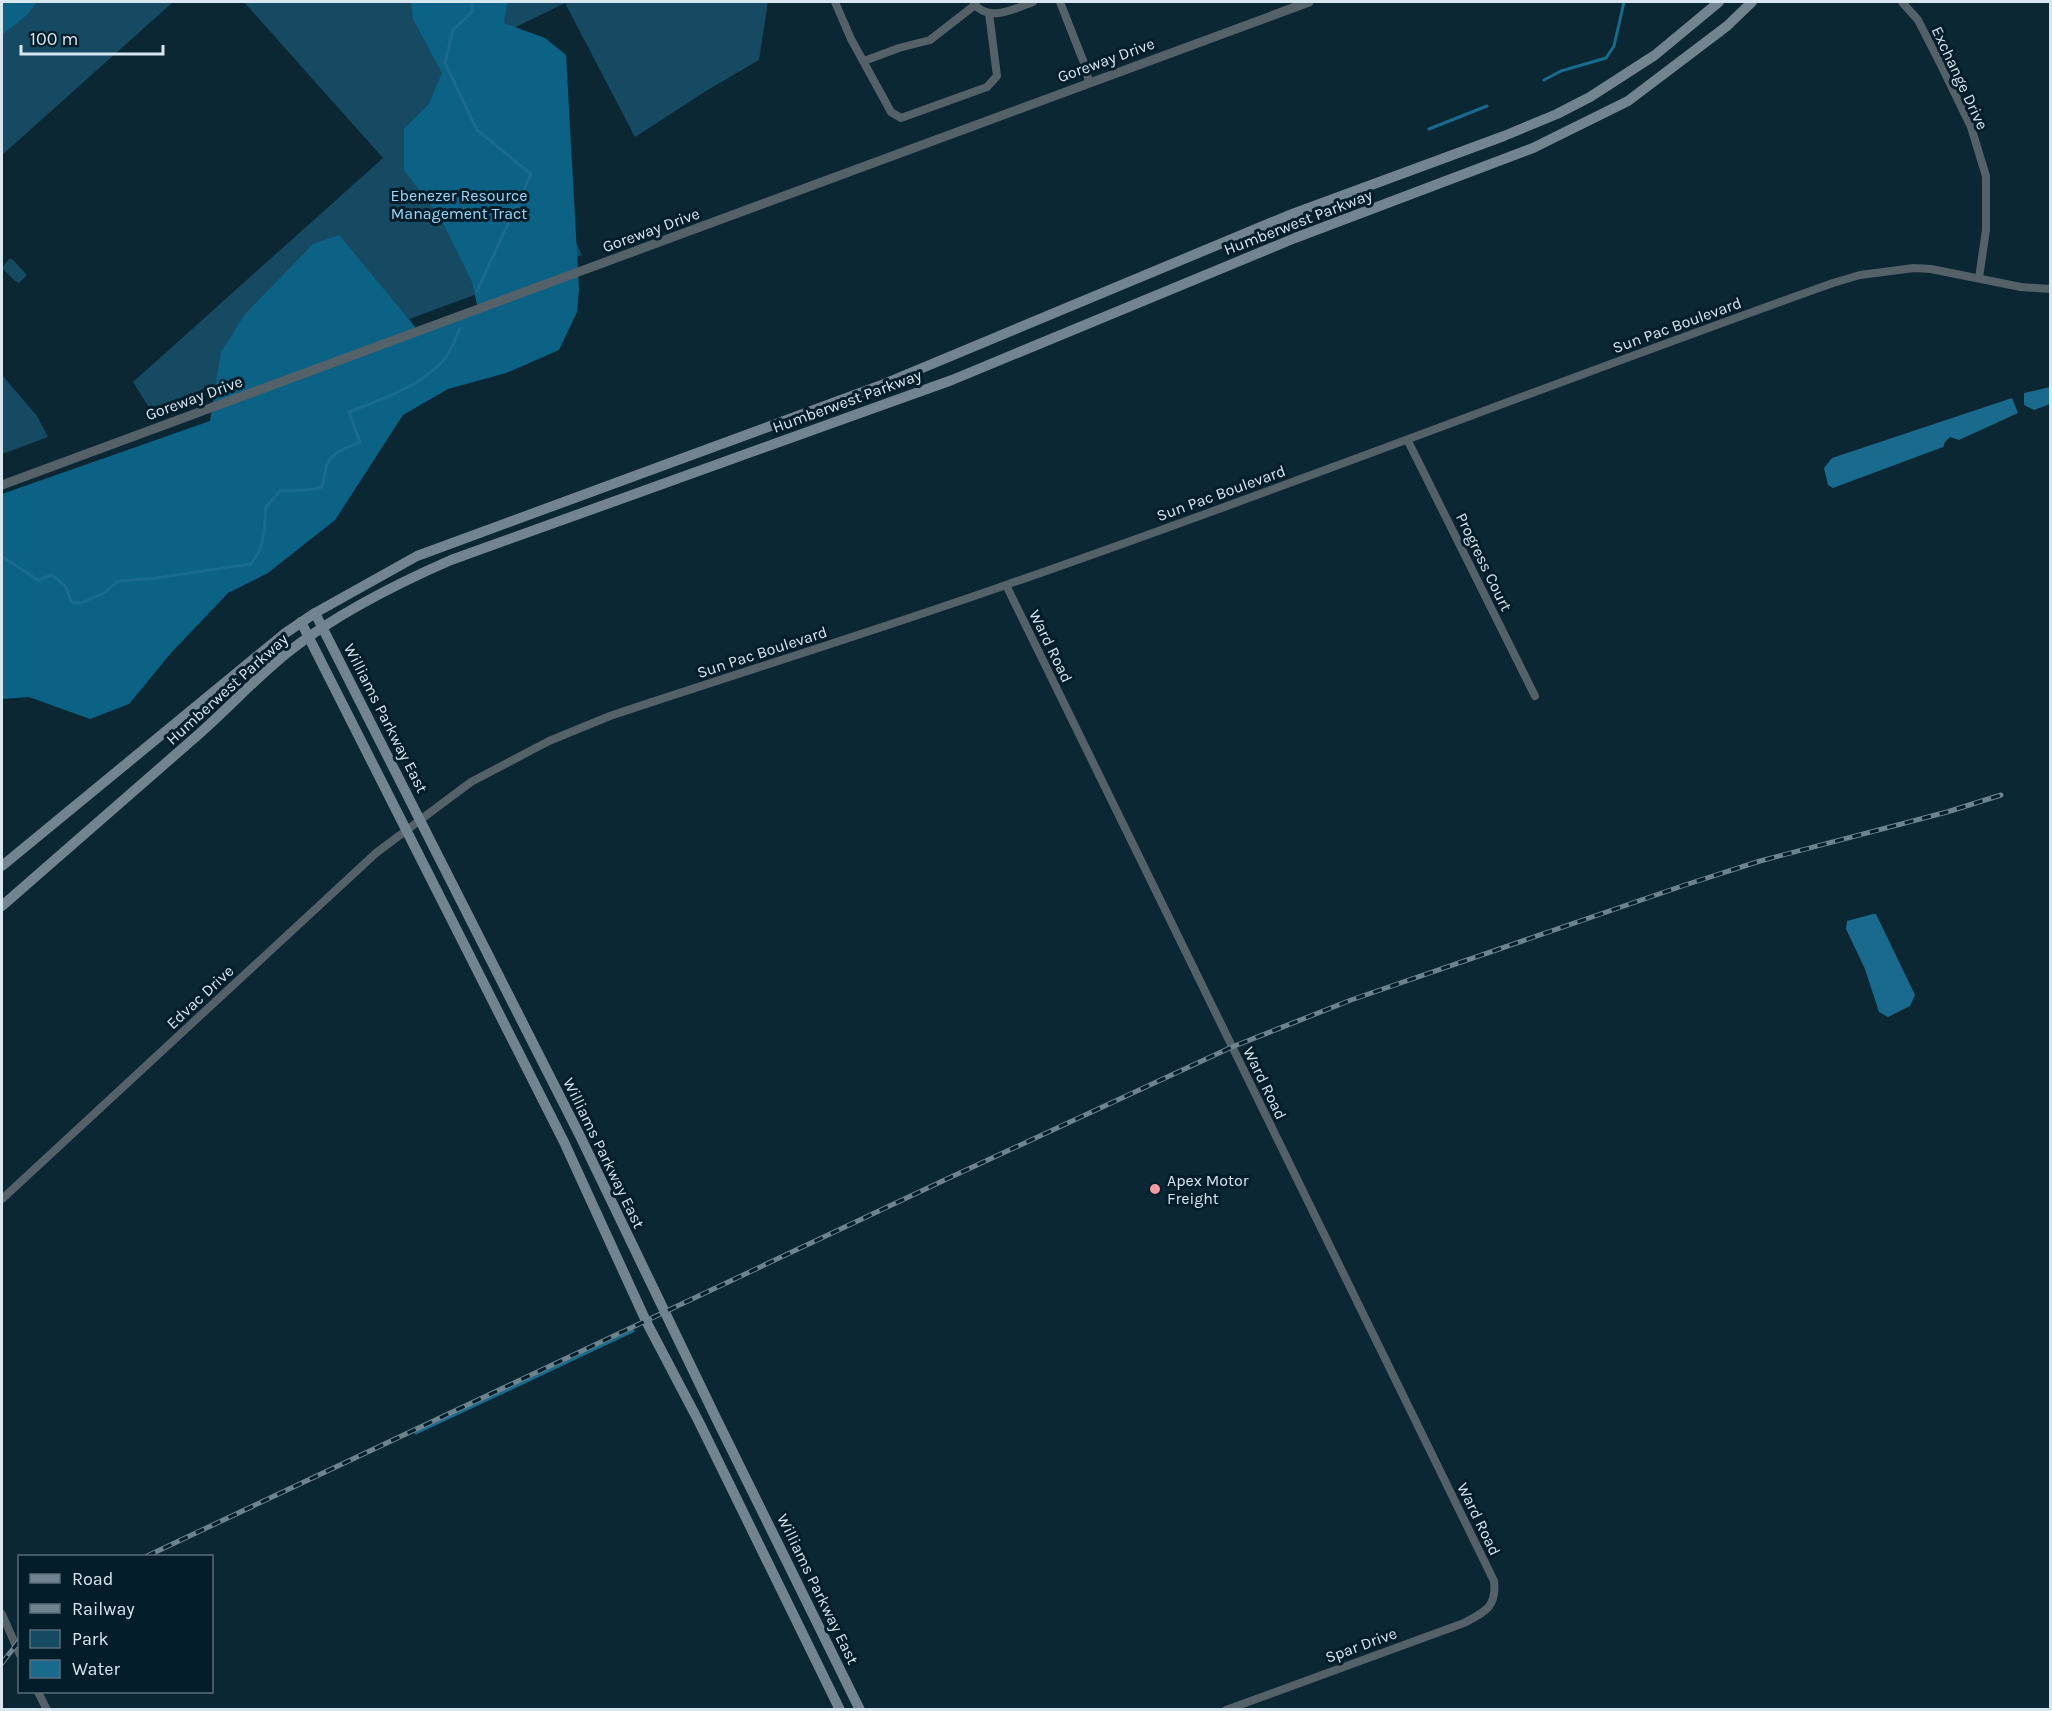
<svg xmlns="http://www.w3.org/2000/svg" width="2052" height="1711" viewBox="0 0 2052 1711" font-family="Karla,sans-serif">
	<rect width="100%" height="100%" fill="#0b2734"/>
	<g fill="#164a62">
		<polygon points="2,2 173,2 2,155"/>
		<polygon points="244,2 768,2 759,60 706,91 635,137 565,3 481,44 582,255 153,414 133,382 383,158"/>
		<polygon points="9,259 12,259 27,275 19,283 15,281 2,268"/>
		<polygon points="2,375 37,416 48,437 2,454"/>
	</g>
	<g fill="#0c6285">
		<polygon points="2,2 37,2 27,15 2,35"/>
		<polygon points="411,2 511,2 507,4 504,23 545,38 566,55 579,289 577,312 559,350 506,373 448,389 403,415 335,520 268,573 228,593 171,653 129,704 90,719 29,697 2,699 2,494 210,421 221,352 245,314 313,244 339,235 416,328 478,309 472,282 440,217 404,170 404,129 429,104 442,73 413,19"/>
	</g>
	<g fill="#196a8d">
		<polygon points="2050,387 2050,404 2034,410 2024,405 2024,393"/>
		<polygon points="2012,398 2018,413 1959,440 1950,437 1945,442 1943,447 1833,488 1828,485 1824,468 1832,458"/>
		<polygon points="1873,914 1876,914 1915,995 1910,1006 1888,1017 1879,1012 1865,969 1846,929 1847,921"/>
	</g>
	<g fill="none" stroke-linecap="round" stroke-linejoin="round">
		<g stroke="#196a8d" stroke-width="3">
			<polyline points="472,2 472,12 453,30 445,63 477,130 531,174 477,291"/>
			<polyline points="1544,80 1561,71 1606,58 1614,46 1624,2"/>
			<polyline points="1429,129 1487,106"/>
			<path d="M2 558H4L38 580 52 575 66 587 71 602 81 603 106 592 118 581 156 578 251 564 260 550 264 533 266 507 280 491C294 490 308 492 322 487 325 480 324 475 326 468 328 453 348 448 360 442L349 412C382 399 428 384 448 354 453 346 456 337 460 328"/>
			<polyline points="416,1433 633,1331"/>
		</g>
		<g stroke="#556168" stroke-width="8">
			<polyline points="835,2 851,39 891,112 901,118 987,87 997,76 989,13"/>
			<polyline points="1060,2 1084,63 1089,82"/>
			<polyline points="1902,2 1918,20 1941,65 1971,127 1986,176 1986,230 1979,278"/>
			<path d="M974 3C988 23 1014 9 1033 2"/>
			<polyline points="864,61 899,48 930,40 975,5"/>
			<polyline points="1408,441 1535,696"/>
			<path d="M1006 585 1494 1581C1497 1607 1485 1612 1464 1623L1226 1710"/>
			<path d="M2 1199 376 853 471 782 549 741 610 716C742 672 875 631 1006 585 1284 489 1557 381 1833 283L1860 275 1914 268 1931 269 2021 287 2050 289"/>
			<polyline points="2,1614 20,1655"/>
			<polyline points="38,1692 47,1710"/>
		</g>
		<polyline stroke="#556168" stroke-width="9" points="2,485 1309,2"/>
		<g stroke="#71848f" stroke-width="10">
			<polyline points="315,613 580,1136 716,1418 860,1710"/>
			<polyline points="301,622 564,1142 646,1321 699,1422 840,1710"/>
			<polyline points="2,866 284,634 315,613 417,556 879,386 1287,216 1504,136 1557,114 1590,97 1655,55 1719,2"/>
			<path d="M2 906C65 851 128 796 191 741 226 711 256 677 292 649 340 612 396 584 451 560L952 380 1295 238 1533 148 1628 101 1727 26 1752 2"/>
		</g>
		<defs>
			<g id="rail">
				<polyline points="147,1556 951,1177 1232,1047 1351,1000 1685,885 1760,861 1947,812 2001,795"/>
				<polyline points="2,1663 20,1640"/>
			</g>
		</defs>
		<use href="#rail" stroke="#6d838e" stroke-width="5"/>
		<use href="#rail" stroke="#031d2a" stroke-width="3" stroke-dasharray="9" stroke-linecap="butt"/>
	</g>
	<circle fill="#f49aa3" stroke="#031d2a" stroke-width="2" cx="1155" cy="1189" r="6"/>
	<g text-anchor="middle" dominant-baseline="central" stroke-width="6" stroke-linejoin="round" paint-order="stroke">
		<g font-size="16" fill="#d7e6ef" stroke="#031d2a">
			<text transform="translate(1106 60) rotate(-20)">Goreway Drive</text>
			<text transform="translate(1960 78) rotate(65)">Exchange Drive</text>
			<text transform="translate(1298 222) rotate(-21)">Humberwest Parkway</text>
			<text transform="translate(651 230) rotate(-20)">Goreway Drive</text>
			<text transform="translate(1677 325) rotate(-20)">Sun Pac Boulevard</text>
			<text transform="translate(194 398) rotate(-20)">Goreway Drive</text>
			<text transform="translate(847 401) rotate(-20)">Humberwest Parkway</text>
			<text transform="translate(1221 493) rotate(-20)">Sun Pac Boulevard</text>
			<text transform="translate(1484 562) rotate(64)">Progress Court</text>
			<text transform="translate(1051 646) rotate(64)">Ward Road</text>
			<text transform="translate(762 652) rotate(-18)">Sun Pac Boulevard</text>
			<text transform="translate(227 689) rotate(-42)">Humberwest Parkway</text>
			<text transform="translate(386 718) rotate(63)">Williams Parkway East</text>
			<text transform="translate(200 997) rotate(-43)">Edvac Drive</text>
			<text transform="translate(1265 1083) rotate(64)">Ward Road</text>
			<text transform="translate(604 1153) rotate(64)">Williams Parkway East</text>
			<text transform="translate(1479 1519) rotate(64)">Ward Road</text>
			<text transform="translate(818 1589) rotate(64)">Williams Parkway East</text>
			<text transform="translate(1361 1645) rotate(-20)">Spar Drive</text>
		</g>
		<g font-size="16" fill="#9dd6f6" stroke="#031d2a">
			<text x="459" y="195">Ebenezer Resource<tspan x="459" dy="18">Management Tract</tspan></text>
		</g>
		<g font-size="16" fill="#d7e6ef" stroke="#031d2a" text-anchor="start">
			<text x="1167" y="1180">Apex Motor<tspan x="1167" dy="18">Freight</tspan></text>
		</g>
	</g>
	<rect width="2052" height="1711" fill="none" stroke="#d7e6ef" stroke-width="6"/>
	<rect x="18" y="1555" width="195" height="138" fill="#031d2a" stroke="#586d79" stroke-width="1.5"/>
	<rect x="30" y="1574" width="30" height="9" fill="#71848f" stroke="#586d79" stroke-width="1.5"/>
	<text x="72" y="1585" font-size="18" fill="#d7e6ef">Road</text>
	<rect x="30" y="1604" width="30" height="9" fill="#6d838e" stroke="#586d79" stroke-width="1.5"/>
	<text x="72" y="1615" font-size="18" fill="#d7e6ef">Railway</text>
	<rect x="30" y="1630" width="30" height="18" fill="#164a62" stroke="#586d79" stroke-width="1.5"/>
	<text x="72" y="1645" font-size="18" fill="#d7e6ef">Park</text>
	<rect x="30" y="1660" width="30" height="18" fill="#196a8d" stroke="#586d79" stroke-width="1.5"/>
	<text x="72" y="1675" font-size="18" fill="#d7e6ef">Water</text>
	<path d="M21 45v9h142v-9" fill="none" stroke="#d7e6ef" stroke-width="3"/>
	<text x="30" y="45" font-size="18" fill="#d7e6ef" stroke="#031d2a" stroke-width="4.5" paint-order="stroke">100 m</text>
</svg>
